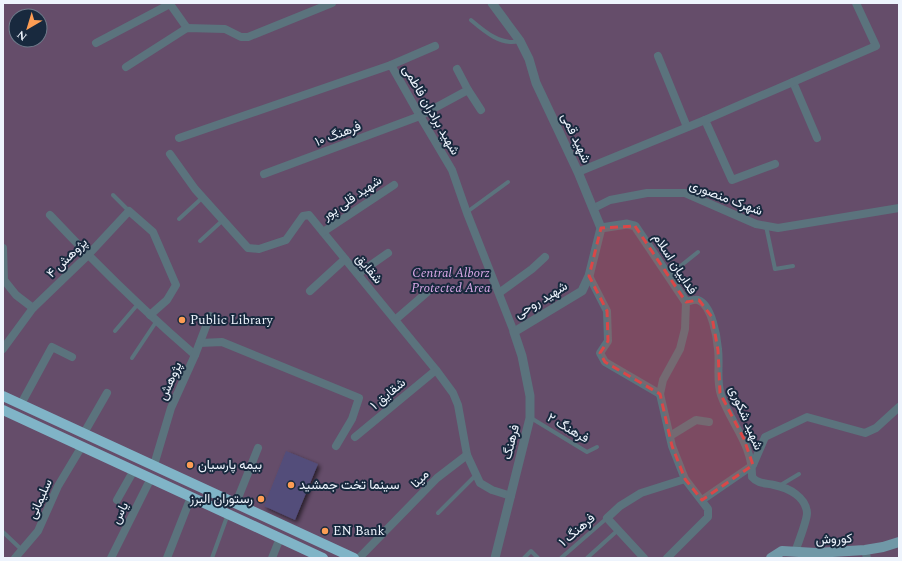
<svg xmlns="http://www.w3.org/2000/svg" width="902" height="561" viewBox="0 0 902 561" font-family="Spectral,Vazirmatn,serif">
	<defs>
		<filter id="shadow"><feDropShadow dx="2.5" dy="2.5" stdDeviation="2" flood-color="#0009"/></filter>
	</defs>
	<rect width="100%" height="100%" fill="#223349"/>
	<path fill="#654d6a" fill-rule="evenodd" d="M3 3H899V558H3ZM16 16H40V40H16Z"/>
	<polygon fill="#524d7a" filter="url(#shadow)" points="286,451 318,464 295,520 264,506"/>
	<g fill="none" stroke-linecap="round" stroke-linejoin="round">
		<g stroke="#5b737d" stroke-width="4">
			<path d="M471 20C484 31 501 46 519 41"/>
			<polyline points="113,195 129,211"/>
			<polyline points="467,212 508,182"/>
			<polyline points="179,219 202,198"/>
			<polyline points="766,226 775,269 793,266"/>
			<polyline points="200,241 223,220"/>
			<polyline points="668,276 698,252"/>
			<polyline points="115,331 138,304"/>
			<polyline points="132,358 156,322"/>
			<polyline points="531,418 587,452 597,447"/>
			<polyline points="779,486 799,474"/>
			<polyline points="438,513 476,475"/>
			<polyline points="3,532 22,550"/>
			<polyline points="212,558 228,514"/>
			<polyline points="524,558 531,551 538,558"/>
			<polyline points="561,558 607,518"/>
			<polyline points="587,558 618,530"/>
		</g>
		<g stroke="#5b737d" stroke-width="8">
			<polyline points="96,43 170,4 187,28"/>
			<polyline points="658,56 687,127"/>
			<polyline points="391,65 435,46"/>
			<polyline points="126,67 187,28 225,29 241,37 248,37 332,3"/>
			<polyline points="457,69 468,90"/>
			<polyline points="793,82 817,138"/>
			<polyline points="705,120 732,180 775,164"/>
			<polyline points="179,138 391,65 420,116 452,170 467,213 514,332"/>
			<polyline points="170,154 195,189 248,248 259,249 286,240 303,216 309,215 436,370 453,393 458,405 467,455 480,483 492,490 511,496"/>
			<polyline points="578,172 705,120 876,46 856,3"/>
			<polyline points="264,174 420,116 468,90 481,110"/>
			<polyline points="594,208 610,200 647,193 685,193 756,224 778,228 899,208"/>
			<path d="M50 215C96 264 144 311 195 355"/>
			<polyline points="323,232 394,185"/>
			<polyline points="3,248 4,280 16,295 33,308"/>
			<polyline points="358,274 388,253"/>
			<polyline points="589,276 607,311 608,341 600,353 605,362 660,394"/>
			<polyline points="310,291 345,259"/>
			<polyline points="499,293 532,269 545,257"/>
			<polyline points="395,320 432,288"/>
			<polyline points="200,343 222,342 359,398 352,419 336,446"/>
			<polyline points="3,349 33,308 88,255 129,211 153,232 176,285 167,300 150,315"/>
			<polyline points="21,404 52,347 72,357"/>
			<polyline points="84,433 107,393"/>
			<polyline points="670,436 696,420 709,422"/>
			<polyline points="355,437 436,370"/>
			<polyline points="154,465 171,408 195,355 210,316"/>
			<polyline points="117,500 134,470"/>
			<polyline points="702,500 753,465 765,437 807,417 865,433 876,428 899,407"/>
			<polyline points="236,503 258,448"/>
			<polyline points="865,550 867,558"/>
			<polyline points="15,558 38,531 58,486 82,446"/>
			<polyline points="111,558 151,478"/>
			<polyline points="167,558 191,497"/>
			<polyline points="272,558 280,538"/>
			<polyline points="359,558 437,478 467,455"/>
			<polyline points="644,558 607,518 620,506 641,493 685,479"/>
			<path d="M667 558 708 517V509L685 479 672 446 660 394 663 380 680 349 685 329 686 302C690 301 694 299 698 300 712 305 717 337 718 349 720 365 716 380 721 395 731 424 753 445 752 477 758 484 765 483 774 485 789 488 806 497 807 513 807 521 798 543 795 552"/>
		</g>
		<g stroke="#5b737d" stroke-width="9">
			<polyline points="492,3 520,41 529,59 536,83 578,172 601,228 589,276 582,291 514,332 522,356 530,396 530,418 495,558"/>
			<polyline points="601,228 627,224 635,226 686,302"/>
		</g>
		<polyline stroke="#7098a7" stroke-width="10" points="771,558 782,551 816,553 865,550 883,547 899,542"/>
		<g stroke="#80b4c7" stroke-width="10">
			<polyline points="3,396 354,558"/>
			<polyline points="3,410 323,558"/>
		</g>
	</g>
	<path fill="#da4748" fill-opacity="0.2" stroke="#da4748" stroke-width="3" stroke-dasharray="8 5" stroke-linejoin="round" d="M635 226 686 302 699 300 712 317 718 350 720 393 744 439 753 465 702 500 685 479 672 446 660 394 605 362 600 353 608 341 607 311 589 276 601 228Z"/>
	<g fill="#fd9d54" stroke="#18293e" stroke-width="1.5">
		<circle cx="182" cy="320" r="4"/>
		<circle cx="190" cy="465" r="4"/>
		<circle cx="291" cy="485" r="4"/>
		<circle cx="261" cy="499" r="4"/>
		<circle cx="325" cy="531" r="4"/>
	</g>
	<g text-anchor="middle" dominant-baseline="central" stroke-width="4" stroke-linejoin="round" paint-order="stroke">
		<g font-size="13" fill="#eef4fd" stroke="#18293e">
			<text transform="translate(431 110) rotate(60)">شهید برادران فاطمی</text>
			<text transform="translate(338 134) rotate(-21)">فرهنگ ۱۰</text>
			<text transform="translate(576 138) rotate(65)">شهید قمی</text>
			<text transform="translate(352 198) rotate(-34)">شهید قلی پور</text>
			<text transform="translate(726 198) rotate(21)">شهرک منصوری</text>
			<text transform="translate(67 258) rotate(-44)">پژوهش ۴</text>
			<text transform="translate(675 264) rotate(57)">فداییان اسلام</text>
			<text transform="translate(369 269) rotate(50)">شقایق</text>
			<text transform="translate(541 300) rotate(-31)">شهید روحی</text>
			<text transform="translate(170 381) rotate(-66)">پژوهش</text>
			<text transform="translate(388 394) rotate(-40)">شقایق ۱</text>
			<text transform="translate(746 418) rotate(67)">شهید شکوری</text>
			<text transform="translate(568 428) rotate(30)">فرهنگ ۲</text>
			<text transform="translate(511 442) rotate(-76)">فرهنگ</text>
			<text transform="translate(420 479) rotate(-45)">مینا</text>
			<text transform="translate(40 499) rotate(-66)">سلیمانی</text>
			<text transform="translate(120 513) rotate(-64)">یاس</text>
			<text transform="translate(577 530) rotate(-41)">فرهنگ ۱</text>
			<text transform="translate(834 539) rotate(-2)">کوروش</text>
		</g>
		<g font-size="13" font-style="italic" fill="#dba9e8" stroke="#18293e">
			<text x="451" y="273">Central Alborz<tspan x="451" dy="15">Protected Area</tspan></text>
		</g>
		<g font-size="13" fill="#eef4fd" stroke="#18293e" text-anchor="start">
			<text x="190" y="320">Public Library</text>
			<text x="198" y="465">بیمه پارسیان</text>
			<text x="299" y="485">سینما تخت جمشید</text>
			<text x="253" y="499" text-anchor="end">رستوران البرز</text>
			<text x="333" y="531">EN Bank</text>
		</g>
	</g>
	<rect width="902" height="561" fill="none" stroke="#eef4fd" stroke-width="8"/>
	<g transform="translate(28 28) rotate(218)"><circle r="19" fill="#18293e" stroke="#6e7a8a"/>
	<path d="M0-3L7 15L0 10L-7 15Z" fill="#fd9d54"/>
	<text y="-6" font-size="11" font-weight="bold" text-anchor="middle" fill="#eef4fd">N</text>
	</g>
</svg>
